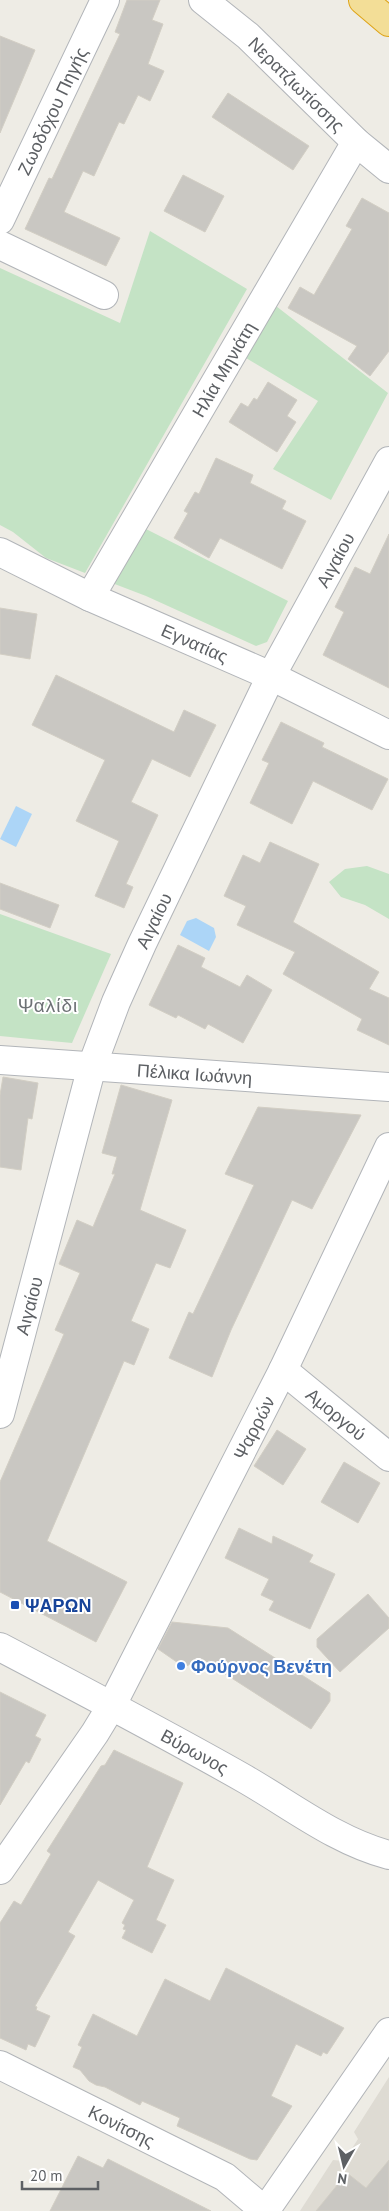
<svg xmlns="http://www.w3.org/2000/svg" width="389" height="2211" viewBox="0 0 389 2211" font-family="'PT Sans',sans-serif">
	<rect width="100%" height="100%" fill="#eeece5"/>
	<polygon fill="#dedbd3" points="389,2077 389,2211 300,2211 333,2160 344,2161 358,2139 354,2132"/>
	<g fill="#c4e3c5">
		<polygon points="150,231 247,289 85,573 46,558 13,532 0,525 0,268 120,323"/>
		<polygon points="276,306 388,393 331,500 273,469 318,401 246,358"/>
		<polygon points="144,528 288,601 267,642 256,646 146,596 112,583"/>
		<polygon points="367,866 389,874 389,919 365,905 341,897 329,882 345,869"/>
		<polygon points="0,914 111,954 72,1043 0,1036"/>
	</g>
	<g fill="#acd5f7">
		<polygon points="16,806 32,814 16,847 0,839"/>
		<polygon points="196,918 214,928 216,937 209,951 180,935 187,921"/>
	</g>
	<g fill="#c9c7c2" stroke="#d2cec4">
		<polygon points="127,0 160,0 152,20 163,24 148,64 164,71 150,101 138,95 124,124 119,122 94,176 83,171 64,212 120,238 106,266 25,229 49,178 52,179 120,34 115,32"/>
		<polygon points="0,36 35,50 0,133"/>
		<polygon points="228,93 309,146 293,170 212,117"/>
		<polygon points="183,175 224,196 205,232 164,211"/>
		<polygon points="362,198 389,213 389,351 370,376 348,359 357,346 288,308 300,287 314,295 352,229 346,226"/>
		<polygon points="268,382 297,400 287,416 296,422 277,452 229,422 241,403 248,407 254,398 257,400"/>
		<polygon points="216,458 253,475 250,483 286,501 282,509 306,521 282,569 220,538 209,558 174,538 188,513 184,511 195,492 199,494"/>
		<polygon points="389,534 389,688 323,655 344,612 335,607 355,567 370,574"/>
		<polygon points="0,608 37,614 30,659 0,654"/>
		<polygon points="56,675 174,732 184,710 216,725 190,777 152,759 131,802 158,815 126,884 133,887 124,908 95,896 119,841 76,821 105,760 32,725"/>
		<polygon points="281,722 324,743 322,747 388,779 372,810 313,781 292,824 250,803 269,763 262,760"/>
		<polygon points="270,842 319,864 293,922 379,972 369,989 389,998 389,1045 357,1030 362,1019 283,974 295,952 237,925 246,906 224,896 243,855 260,863"/>
		<polygon points="0,883 59,905 50,928 0,909"/>
		<polygon points="178,945 205,958 201,967 240,987 247,975 272,990 243,1043 208,1024 205,1029 178,1015 176,1018 149,1005"/>
		<polygon points="3,1077 38,1083 32,1119 28,1118 21,1170 0,1167 0,1095"/>
		<polygon points="121,1085 172,1100 140,1210 186,1230 170,1268 156,1263 131,1321 149,1329 134,1365 124,1361 47,1541 127,1582 96,1642 0,1592 0,1482 64,1334 55,1330 80,1273 59,1264 77,1220 93,1227 115,1174 112,1174 117,1157 102,1153"/>
		<polygon points="258,1107 361,1115 312,1209 292,1200 231,1330 212,1377 169,1358 189,1312 193,1314 254,1185 225,1174"/>
		<polygon points="277,1430 306,1449 283,1485 254,1466"/>
		<polygon points="344,1462 380,1483 358,1523 321,1502"/>
		<polygon points="239,1528 272,1544 273,1536 313,1555 309,1562 335,1574 310,1629 269,1610 274,1601 261,1595 269,1579 225,1558"/>
		<polygon points="368,1594 389,1618 389,1628 340,1672 317,1647 317,1639"/>
		<polygon points="172,1622 228,1628 330,1693 330,1701 311,1729 202,1659 184,1667 158,1649"/>
		<polygon points="0,1692 46,1715 35,1736 41,1739 29,1763 26,1761 0,1805"/>
		<polygon points="114,1750 183,1783 147,1867 174,1880 156,1920 166,1925 152,1953 122,1938 126,1930 123,1929 125,1925 122,1923 134,1900 98,1880 68,1932 75,1936 35,2006 37,2007 36,2010 50,2016 35,2047 28,2044 26,2050 0,2038 0,1923 14,1901 21,1905 51,1854 47,1851 101,1766 105,1765"/>
		<polygon points="226,1968 344,2028 327,2054 323,2052 321,2056 296,2044 271,2096 292,2106 257,2160 250,2159 177,2126 180,2118 142,2101 140,2105 105,2087 96,2085 89,2081 80,2070 73,2067 82,2047 78,2045 93,2014 137,2036 165,1979 210,2001"/>
		<polygon points="78,2156 103,2168 108,2159 211,2211 50,2211"/>
		<polygon points="389,2160 389,2211 316,2211 347,2173 366,2188"/>
	</g>
	<g fill="none" stroke-linecap="round" stroke-linejoin="round">
		<defs>
			<g id="minor">
				<path id="s1" d="M203 0 248 36 356 142 389 169"/>
				<path id="s2" d="M0 220 105 0"/>
				<polyline points="0,245 104,295"/>
				<path id="s3" d="M0 552 90 597 271 676 389 735"/>
				<path id="s4" d="M90 597 356 142"/>
				<path id="s5" d="M0 1060 389 1087"/>
				<path id="s6" d="M283 1370 389 1457"/>
				<path id="s7" d="M0 1414 92 1066 116 1002 142 944 271 676 389 461"/>
				<path id="s8" d="M0 1647C82 1690 164 1733 245 1779 292 1806 336 1841 389 1855"/>
				<path id="s9" d="M0 1870 95 1733 112 1705 283 1370 389 1147"/>
				<path id="s10" d="M0 2065 225 2177 265 2211"/>
				<polyline points="265,2211 389,2032"/>
			</g>
			<polyline id="highway" points="363,0 389,22"/>
		</defs>
		<use href="#minor" stroke="#b2b5b9" stroke-width="30"/>
		<use href="#highway" stroke="#dea315" stroke-width="30"/>
		<use href="#minor" stroke="#fff" stroke-width="28"/>
		<use href="#highway" stroke="#f3de97" stroke-width="28"/>
	</g>
	<rect fill="#1a4fb4" stroke="#fff" stroke-width="2" x="10" y="1600" width="10" height="10" rx="2.5"/>
	<circle fill="#3f7fe0" stroke="#fff" stroke-width="2" cx="181" cy="1666" r="5"/>
	<g text-anchor="middle" dominant-baseline="central" stroke-width="4" stroke-linejoin="round" paint-order="stroke">
		<g font-size="18" fill="#5d6064" stroke="#fff">
			<text stroke="none"><textPath href="#s1" startOffset="126">Νερατζιωτίσσης</textPath></text>
			<text stroke="none"><textPath href="#s2" startOffset="121">Ζωοδόχου Πηγής</textPath></text>
			<text stroke="none"><textPath href="#s4" startOffset="264">Ηλία Μηνιάτη</textPath></text>
			<text stroke="none"><textPath href="#s7" startOffset="922">Αιγαίου</textPath></text>
			<text stroke="none"><textPath href="#s3" startOffset="215">Εγνατίας</textPath></text>
			<text stroke="none"><textPath href="#s7" startOffset="518">Αιγαίου</textPath></text>
			<text stroke="none"><textPath href="#s5" startOffset="195">Πέλικα Ιωάννη</textPath></text>
			<text stroke="none"><textPath href="#s7" startOffset="112">Αιγαίου</textPath></text>
			<text stroke="none"><textPath href="#s6" startOffset="69">Αμοργού</textPath></text>
			<text stroke="none"><textPath href="#s9" startOffset="511">Ψαρρών</textPath></text>
			<text stroke="none"><textPath href="#s8" startOffset="221">Βύρωνος</textPath></text>
			<text stroke="none"><textPath href="#s10" startOffset="136">Κονίτσης</textPath></text>
		</g>
		<g font-size="18" font-weight="bold" fill="#164399" stroke="#fff" text-anchor="start">
			<text x="25" y="1605">ΨΑΡΩΝ</text>
		</g>
		<g font-size="18" font-weight="bold" fill="#366cbe" stroke="#fff" text-anchor="start">
			<text x="191" y="1666">Φούρνος Βενέτη</text>
		</g>
		<g font-size="19" letter-spacing="1" fill="#6e7276" stroke="#fff">
			<text x="48" y="1005">Ψαλίδι</text>
		</g>
	</g>
	<g transform="translate(344 2166) rotate(188)" stroke="#ffffff" stroke-width="4" paint-order="stroke">
	<path d="M0-4L9 19L0 12L-9 19Z" fill="#5d6064"/>
	<text y="-8" font-size="14" font-weight="bold" text-anchor="middle" fill="#5d6064">N</text>
	</g>
	<path d="M22 2181v8h76v-8" fill="none" stroke="#5d6064" stroke-width="2.5"/>
	<text x="30" y="2181" font-size="15" fill="#5d6064" stroke="#ffffff" stroke-width="4" paint-order="stroke">20 m</text>
</svg>
